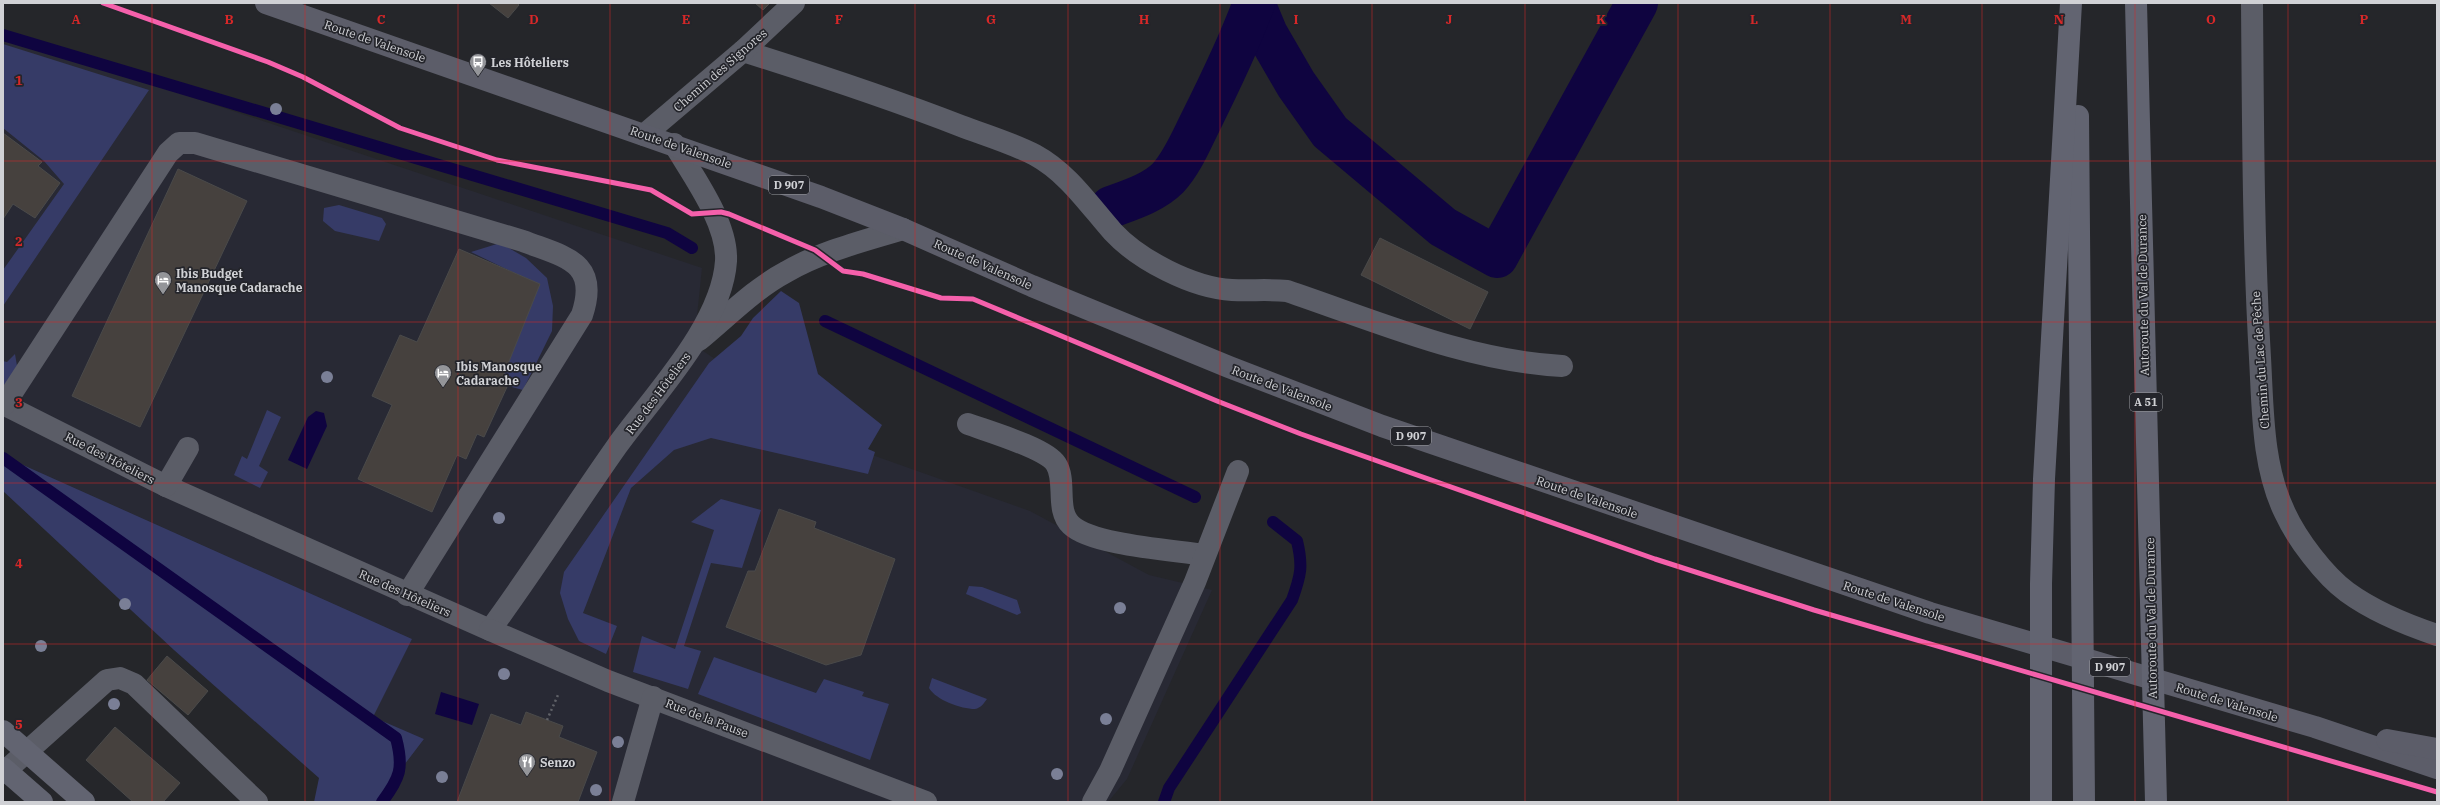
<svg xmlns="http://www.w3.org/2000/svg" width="2440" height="805" viewBox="0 0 2440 805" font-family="'IBM Plex Serif',serif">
	<rect width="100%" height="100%" fill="#25262a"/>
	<polygon fill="#282934" points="3,34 702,268 694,345 847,446 1030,511 1149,575 1212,590 1127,779 1108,802 376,802 424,739 372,717 412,639 3,456"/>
	<g fill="#363b67">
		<polygon points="3,44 149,90 3,306 3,270 64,184 44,161 3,128"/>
		<polygon points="339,205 382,218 386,224 379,241 335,231 323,221 324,208"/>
		<polygon points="500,243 526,258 547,278 553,306 552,331 523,390 500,384 539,285 471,252"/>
		<polygon points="781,291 799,303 818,374 882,425 868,449 875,452 868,474 711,438 674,450 631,488 583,613 617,626 606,654 579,641 568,619 560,593 564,572 709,363 741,336 753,318"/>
		<polygon points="15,354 17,366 6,385 3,384 3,361 7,362"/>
		<polygon points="267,410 281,417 259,466 268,472 260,488 234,475 242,456 247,459"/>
		<polygon points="3,456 412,639 373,717 424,739 376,802 314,802 319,778 174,650 3,491"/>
		<polygon points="721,499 761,510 742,568 711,563 684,646 701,651 688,689 633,672 642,636 675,649 714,530 691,522"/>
		<polygon points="969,586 982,587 1017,600 1021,613 1017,615 966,594"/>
		<polygon points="714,657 816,693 824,679 864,692 862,696 889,704 870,760 698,694"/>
		<path d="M932 678 987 699C984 703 981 708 975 709 961 709 936 700 929 688Z"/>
	</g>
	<g fill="#0f0440">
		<polygon points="316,411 324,413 327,426 307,469 288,460 308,417"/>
		<polygon points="441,692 479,704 472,725 435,714"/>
	</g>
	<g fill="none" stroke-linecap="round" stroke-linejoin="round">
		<g stroke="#0f0440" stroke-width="12">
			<polyline points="3,35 667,233 692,248"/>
			<polyline points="825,321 1195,497"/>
			<path d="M3 458 396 738C404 768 400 778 382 802"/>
			<path d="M1164 802 1169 788 1292 600C1301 575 1303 566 1297 541L1273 522"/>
		</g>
		<g stroke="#0f0440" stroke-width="42">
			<polyline points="1254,3 1267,34 1296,84 1330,132 1443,227 1497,257 1637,3"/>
			<path d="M1111 207C1130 200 1153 193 1168 178 1182 163 1191 141 1200 123 1220 83 1239 44 1254 3"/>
		</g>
	</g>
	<g fill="#46413e" stroke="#4a4a4a">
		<polygon points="489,3 517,3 519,5 508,18"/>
		<polygon points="755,3 770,3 763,10"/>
		<polygon points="3,133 42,162 38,166 60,183 35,218 13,204 3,219"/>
		<polygon points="178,169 247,201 140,427 72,396"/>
		<polygon points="1380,238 1488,292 1470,329 1361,275"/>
		<polygon points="459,249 540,284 500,384 507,387 484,437 477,434 466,459 457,455 432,512 358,479 392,405 372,396 400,335 417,342"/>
		<polygon points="779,509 816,522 814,528 895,559 861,655 826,665 726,627 748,571 755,571"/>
		<polygon points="167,656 208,691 188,715 147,680"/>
		<polygon points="526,712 563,726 559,737 597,752 578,802 457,802 491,714 521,725"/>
		<polygon points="115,727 180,783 163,802 133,802 86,760"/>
	</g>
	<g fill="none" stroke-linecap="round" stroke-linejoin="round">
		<polyline stroke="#606268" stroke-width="2.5" stroke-dasharray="2 3" stroke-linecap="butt" points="547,720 558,695"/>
		<g stroke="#5b5d67" stroke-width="22">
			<path d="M2252 3C2253 121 2253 240 2260 358 2263 410 2262 466 2285 513 2297 539 2324 575 2347 592 2373 611 2407 625 2437 635"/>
			<path d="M743 51C816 74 889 98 961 126 985 135 1012 143 1035 155 1068 173 1089 205 1113 232 1139 260 1193 288 1232 290 1251 291 1268 289 1287 291 1376 321 1467 361 1562 366"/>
			<polyline points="644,135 743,51 794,3"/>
			<path d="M699 340C727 317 754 289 786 272 822 251 864 241 903 229"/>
			<path d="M3 404 166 486 490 630C534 570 574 507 617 446 653 396 722 325 726 261 728 223 693 176 674 144"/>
			<path d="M4 405 168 153 179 143H195L523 241C564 257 600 261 582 315L407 595"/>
			<path d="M968 424C987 431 1046 448 1056 464 1067 481 1055 510 1071 525 1092 545 1173 550 1204 555"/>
			<polyline points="166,486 188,448"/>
			<polyline points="490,630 608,681 926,802"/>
			<polyline points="3,773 107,680 120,678 134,684 257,802"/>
			<polyline points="623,802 653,697"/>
			<polyline points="1093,802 1110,771 1195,582 1238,471"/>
		</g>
		<g stroke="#5c5d69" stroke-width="22">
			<polyline points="266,3 821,197 903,229 1032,286 1229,367 1382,426 1930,613 2315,727 2437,768"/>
			<polyline points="2387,740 2437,749"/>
		</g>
		<g stroke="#626471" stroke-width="22">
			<polyline points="2136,3 2156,802"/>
			<polyline points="2078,116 2084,802"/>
			<polyline points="3,731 84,802"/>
			<polyline points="3,768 42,802"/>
			<polyline points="2041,802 2041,584 2044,479 2071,3"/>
		</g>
		<defs>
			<polyline id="cycleway" points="103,3 268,62 303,77 400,128 497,160 651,190 692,214 721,212 729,214 815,250 843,271 863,274 941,298 973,299 1217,401 1301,434 1655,559 1814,610 2437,792"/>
		</defs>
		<use href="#cycleway" stroke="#24252b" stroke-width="8"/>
		<use href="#cycleway" stroke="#f560ab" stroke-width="5"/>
	</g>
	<g fill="#7a7f96">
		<circle cx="276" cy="109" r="6"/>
		<circle cx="327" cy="377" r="6"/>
		<circle cx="499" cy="518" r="6"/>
		<circle cx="125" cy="604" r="6"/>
		<circle cx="1120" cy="608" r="6"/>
		<circle cx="41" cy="646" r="6"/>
		<circle cx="504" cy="674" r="6"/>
		<circle cx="114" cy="704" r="6"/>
		<circle cx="1106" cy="719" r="6"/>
		<circle cx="618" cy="742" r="6"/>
		<circle cx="1057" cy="774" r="6"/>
		<circle cx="442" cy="777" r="6"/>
		<circle cx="596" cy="790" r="6"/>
	</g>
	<path fill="none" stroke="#d62828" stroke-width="1" stroke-opacity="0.55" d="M152 3V802M305 3V802M458 3V802M610 3V802M762 3V802M915 3V802M1068 3V802M1220 3V802M1372 3V802M1525 3V802M1678 3V802M1830 3V802M1982 3V802M2135 3V802M2288 3V802M3 161H2437M3 322H2437M3 483H2437M3 644H2437"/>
	<defs>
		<symbol id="bus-pin" viewBox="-11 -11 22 30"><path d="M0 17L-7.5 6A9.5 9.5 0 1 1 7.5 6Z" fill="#949599" stroke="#24252b"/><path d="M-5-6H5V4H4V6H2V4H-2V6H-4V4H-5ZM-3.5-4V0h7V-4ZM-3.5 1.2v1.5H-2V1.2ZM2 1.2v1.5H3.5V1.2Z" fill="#fff"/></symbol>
		<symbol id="hotel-pin" viewBox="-11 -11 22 30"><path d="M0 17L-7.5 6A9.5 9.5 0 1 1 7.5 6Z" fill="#949599" stroke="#24252b"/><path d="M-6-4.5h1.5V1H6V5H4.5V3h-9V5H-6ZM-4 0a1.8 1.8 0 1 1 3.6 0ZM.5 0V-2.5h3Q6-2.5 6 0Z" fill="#fff"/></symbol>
		<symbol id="restaurant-pin" viewBox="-11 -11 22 30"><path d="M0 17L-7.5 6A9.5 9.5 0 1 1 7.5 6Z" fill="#949599" stroke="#24252b"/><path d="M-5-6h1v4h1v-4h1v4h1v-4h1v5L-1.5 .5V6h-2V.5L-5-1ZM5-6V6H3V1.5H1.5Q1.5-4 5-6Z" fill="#fff"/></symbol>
	</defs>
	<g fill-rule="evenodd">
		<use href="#bus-pin" x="468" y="52" width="20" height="27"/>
		<use href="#hotel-pin" x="153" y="270" width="20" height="27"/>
		<use href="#hotel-pin" x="433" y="363" width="20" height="27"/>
		<use href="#restaurant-pin" x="517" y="752" width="20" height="27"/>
	</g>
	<g text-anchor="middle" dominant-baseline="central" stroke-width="3.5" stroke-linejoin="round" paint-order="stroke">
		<g fill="#24252b" stroke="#9c9da2" stroke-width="1">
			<rect x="769" y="176" width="40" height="18" rx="3"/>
			<rect x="2130" y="393" width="32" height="18" rx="3"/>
			<rect x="1391" y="427" width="40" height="18" rx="3"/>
			<rect x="2090" y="658" width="40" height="18" rx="3"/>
		</g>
		<g font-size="11" font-weight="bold" fill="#d0d1d5">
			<text x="789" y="185">D 907</text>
			<text x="2146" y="402">A 51</text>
			<text x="1411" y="436">D 907</text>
			<text x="2110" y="667">D 907</text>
		</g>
		<g font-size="12" fill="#d0d1d5" stroke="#24252b">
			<text transform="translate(375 41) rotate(19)">Route de Valensole</text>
			<text transform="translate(720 70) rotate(-41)">Chemin des Signores</text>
			<text transform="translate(681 147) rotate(19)">Route de Valensole</text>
			<text transform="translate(983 264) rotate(24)">Route de Valensole</text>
			<text transform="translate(2143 295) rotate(-91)">Autoroute du Val de Durance</text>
			<text transform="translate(2260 360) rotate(-94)">Chemin du Lac de Pêche</text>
			<text transform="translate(1282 388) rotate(21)">Route de Valensole</text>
			<text transform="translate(658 393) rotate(-53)">Rue des Hôteliers</text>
			<text transform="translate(110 458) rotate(27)">Rue des Hôteliers</text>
			<text transform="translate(1587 497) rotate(19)">Route de Valensole</text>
			<text transform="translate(405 593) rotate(24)">Rue des Hôteliers</text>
			<text transform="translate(1894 601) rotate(18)">Route de Valensole</text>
			<text transform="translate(2151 618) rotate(-91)">Autoroute du Val de Durance</text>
			<text transform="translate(2227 702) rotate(17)">Route de Valensole</text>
			<text transform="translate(707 718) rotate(21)">Rue de la Pause</text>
		</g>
		<g font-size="12" font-weight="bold" fill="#d0d1d5" stroke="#24252b" text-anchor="start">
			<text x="491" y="62">Les Hôteliers</text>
			<text x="176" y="273">Ibis Budget<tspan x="176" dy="14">Manosque Cadarache</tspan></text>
			<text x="456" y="366">Ibis Manosque<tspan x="456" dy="14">Cadarache</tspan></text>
			<text x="540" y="762">Senzo</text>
		</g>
	</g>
	<g font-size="13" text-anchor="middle" font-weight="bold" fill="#d62828" stroke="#24252b" stroke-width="3.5" stroke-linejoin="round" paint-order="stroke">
		<text x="76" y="24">A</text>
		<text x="229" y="24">B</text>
		<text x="381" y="24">C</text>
		<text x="534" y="24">D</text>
		<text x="686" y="24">E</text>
		<text x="839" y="24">F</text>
		<text x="991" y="24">G</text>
		<text x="1144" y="24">H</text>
		<text x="1296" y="24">I</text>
		<text x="1449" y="24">J</text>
		<text x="1601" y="24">K</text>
		<text x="1754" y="24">L</text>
		<text x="1906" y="24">M</text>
		<text x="2059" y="24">N</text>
		<text x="2211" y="24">O</text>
		<text x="2364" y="24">P</text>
		<text x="19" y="85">1</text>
		<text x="19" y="246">2</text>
		<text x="19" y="407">3</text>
		<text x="19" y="568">4</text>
		<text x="19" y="729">5</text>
	</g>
	<rect width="2440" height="805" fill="none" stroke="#d0d1d5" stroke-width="8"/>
</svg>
